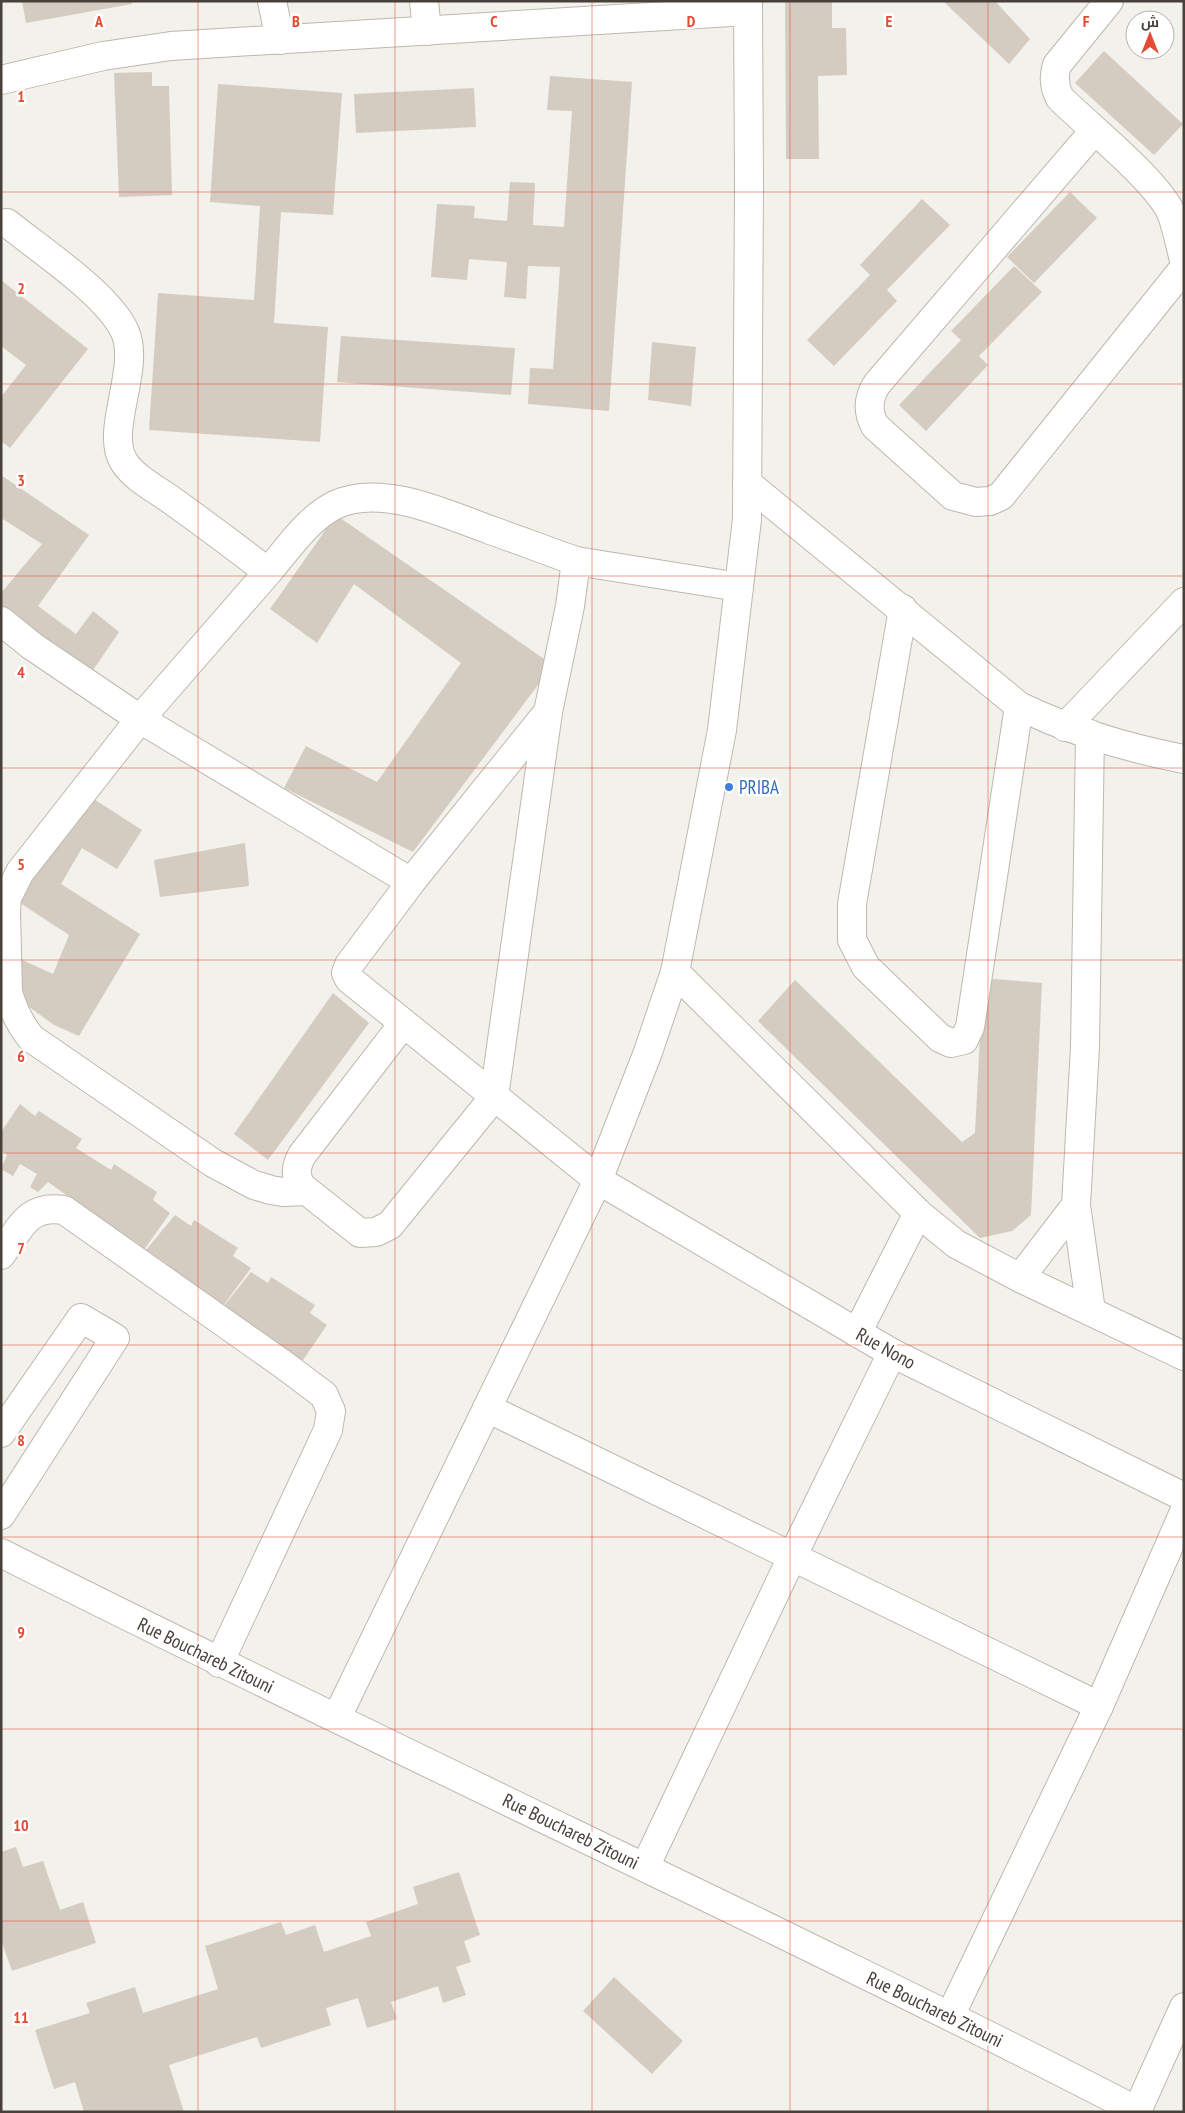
<svg xmlns="http://www.w3.org/2000/svg" width="1185" height="2113" viewBox="0 0 1185 2113" font-family="'PT Sans Narrow',Cairo,sans-serif">
	<rect width="100%" height="100%" fill="#f3f1eb"/>
	<g fill="#d4ccc1">
		<polygon points="22,1 132,1 132,4 26,23"/>
		<polygon points="785,1 832,1 832,28 846,28 847,75 818,76 819,159 786,159"/>
		<polygon points="943,1 995,1 1030,39 1009,64"/>
		<polygon points="1104,51 1183,124 1154,155 1075,83"/>
		<polygon points="152,72 152,86 169,86 172,195 119,197 114,73"/>
		<polygon points="550,76 632,82 609,411 528,404 530,368 553,369 560,267 528,266 526,299 504,297 507,262 469,259 467,280 431,277 437,204 475,206 474,218 507,221 510,182 535,183 533,225 564,227 572,111 547,110"/>
		<polygon points="218,84 342,93 333,215 281,212 274,323 328,327 320,442 149,430 158,293 254,300 260,206 210,202"/>
		<polygon points="474,88 476,127 356,133 354,94"/>
		<polygon points="1070,192 1097,218 1034,283 1007,257"/>
		<polygon points="922,199 950,225 887,290 897,301 834,366 807,340 870,275 860,265"/>
		<polygon points="1014,266 1042,292 979,356 988,365 926,431 899,405 961,340 951,331"/>
		<polygon points="1,280 88,349 10,448 1,441 1,397 26,365 1,346"/>
		<polygon points="341,336 515,348 511,395 337,382"/>
		<polygon points="652,342 696,347 691,406 648,400"/>
		<polygon points="1,475 89,535 38,606 76,634 93,611 119,632 91,673 1,606 1,593 42,544 1,518"/>
		<polygon points="336,515 553,665 413,852 284,788 306,746 377,782 461,663 354,584 317,643 270,609"/>
		<polygon points="92,798 142,830 117,869 82,848 61,884 140,934 79,1036 54,1025 10,993 18,958 53,974 69,935 17,901"/>
		<polygon points="245,843 249,886 160,897 154,860"/>
		<polygon points="983,978 1042,983 1031,1215 1012,1231 980,1238 758,1021 795,980 962,1142 975,1133"/>
		<polygon points="333,993 369,1023 268,1160 234,1134"/>
		<polygon points="20,1104 35,1116 39,1111 82,1139 76,1148 111,1170 114,1164 157,1192 153,1200 170,1213 144,1250 125,1235 119,1242 82,1216 86,1209 48,1182 38,1192 30,1187 37,1174 20,1164 13,1176 1,1169 7,1155 1,1150 1,1132"/>
		<polygon points="175,1215 191,1226 194,1220 238,1248 233,1256 251,1268 223,1306 205,1291 200,1298 193,1284 178,1273 173,1280 162,1272 167,1264 146,1250"/>
		<polygon points="251,1272 268,1283 271,1277 315,1305 310,1313 327,1325 301,1363 223,1307"/>
		<polygon points="16,1847 23,1867 43,1861 60,1910 83,1902 96,1943 12,1971 1,1940 1,1852"/>
		<polygon points="459,1872 480,1935 464,1941 471,1962 456,1967 466,1995 443,2003 438,1986 391,2002 397,2019 367,2028 358,1998 326,2008 331,2025 261,2048 257,2037 169,2065 184,2112 84,2112 75,2082 54,2089 35,2030 90,2013 86,2003 135,1987 143,2013 218,1989 205,1946 281,1922 286,1935 315,1925 324,1952 371,1936 366,1922 418,1904 413,1887"/>
		<polygon points="614,1977 683,2041 652,2074 583,2011"/>
	</g>
	<g fill="none" stroke-linecap="round" stroke-linejoin="round">
		<defs>
			<g id="minor">
				<polyline points="272,1 280,40"/>
				<polyline points="424,1 427,31"/>
				<path d="M1109 1 1057 65C1053 77 1054 87 1060 98 1087 125 1160 183 1172 215 1177 229 1180 245 1184 260"/>
				<polyline points="1,80 103,56 171,46 748,11"/>
				<path d="M1094 131 877 384C868 398 867 411 875 426L953 496 976 502 990 501 1001 496 1184 268"/>
				<path d="M7 223C39 249 109 295 125 332 141 369 104 431 124 462 135 479 158 490 174 502 206 525 237 548 268 572L140 719 20 872 7 898 6 911 8 992C13 1010 19 1023 31 1038L213 1163 254 1185 271 1190 283 1192 306 1191"/>
				<path d="M747 483 1019 706C1071 731 1127 748 1184 759"/>
				<path d="M268 572C288 549 307 519 335 505 381 483 446 514 490 530 519 540 547 551 576 561"/>
				<polyline points="903,609 852,904 852,940 866,967 940,1038 951,1043 964,1040 970,1027 1019,706"/>
				<polyline points="1,621 32,646 140,719 411,882"/>
				<polyline points="548,712 411,882 349,965 346,973 349,979 598,1180 892,1353 1184,1497"/>
				<polyline points="1065,727 1184,602"/>
				<polyline points="1090,734 1085,1047 1076,1205 1091,1311"/>
				<polyline points="675,972 918,1213 956,1244 1020,1278 1184,1356"/>
				<path d="M403 1024 302 1155C296 1166 294 1176 302 1187L360 1233 376 1232 390 1225 494 1097 548 712 570 606 576 561 739 587"/>
				<path d="M1 1255C20 1229 27 1204 64 1210L284 1365 324 1395 331 1411 328 1430 219 1663"/>
				<polyline points="1020,1278 1076,1205"/>
				<polyline points="857,1333 918,1213"/>
				<polyline points="487,1408 1099,1706"/>
				<polyline points="1,1433 81,1318 115,1338 1,1515"/>
				<path d="M1 1553C257 1682 516 1805 774 1930 896 1990 1019 2049 1139 2112"/>
				<polyline points="337,1717 598,1180 648,1052 675,972 722,730 747,519 749,185 748,1"/>
				<polyline points="645,1867 792,1557 892,1353"/>
				<polyline points="950,2016 1099,1706 1184,1512"/>
				<polyline points="1137,2111 1184,2007"/>
			</g>
		</defs>
		<use href="#minor" stroke="#beb8ae" stroke-width="30"/>
		<use href="#minor" stroke="#fff" stroke-width="28"/>
	</g>
	<path fill="none" stroke="#e24a33" stroke-width="1" stroke-opacity="0.55" d="M198 1V2112M395 1V2112M592 1V2112M790 1V2112M988 1V2112M1 192H1184M1 384H1184M1 576H1184M1 768H1184M1 960H1184M1 1153H1184M1 1345H1184M1 1537H1184M1 1729H1184M1 1921H1184"/>
	<circle fill="#3f7fe0" stroke="#fff" stroke-width="2" cx="729" cy="787" r="5"/>
	<g text-anchor="middle" dominant-baseline="central" stroke-width="5" stroke-linejoin="round" paint-order="stroke">
		<g font-size="19" fill="#366cbe" stroke="#fff" text-anchor="start">
			<text x="739" y="787">PRIBA</text>
		</g>
		<g font-size="19" fill="#474139" stroke="#fff">
			<text transform="translate(886 1348) rotate(29)">Rue Nono</text>
			<text transform="translate(206 1655) rotate(26)">Rue Bouchareb Zitouni</text>
			<text transform="translate(571 1831) rotate(26)">Rue Bouchareb Zitouni</text>
			<text transform="translate(935 2009) rotate(26)">Rue Bouchareb Zitouni</text>
		</g>
	</g>
	<g font-size="16" text-anchor="middle" font-weight="bold" fill="#e24a33" stroke="#fff" stroke-width="5" stroke-linejoin="round" paint-order="stroke">
		<text x="99" y="27">A</text>
		<text x="296" y="27">B</text>
		<text x="494" y="27">C</text>
		<text x="691" y="27">D</text>
		<text x="889" y="27">E</text>
		<text x="1086" y="27">F</text>
		<text x="21" y="102">1</text>
		<text x="21" y="294">2</text>
		<text x="21" y="486">3</text>
		<text x="21" y="678">4</text>
		<text x="21" y="870">5</text>
		<text x="21" y="1062">6</text>
		<text x="21" y="1254">7</text>
		<text x="21" y="1446">8</text>
		<text x="21" y="1638">9</text>
		<text x="21" y="1831">10</text>
		<text x="21" y="2023">11</text>
	</g>
	<rect width="1185" height="2113" fill="none" stroke="#474139" stroke-width="5"/>
	<g transform="translate(1150 35)"><circle r="24" fill="#ffffff" stroke="#b5b3b0"/>
	<path d="M0-4L9 19L0 12L-9 19Z" fill="#e24a33"/>
	<text y="-8" font-size="14" font-weight="bold" text-anchor="middle" fill="#474139">ش</text>
	</g>
</svg>
